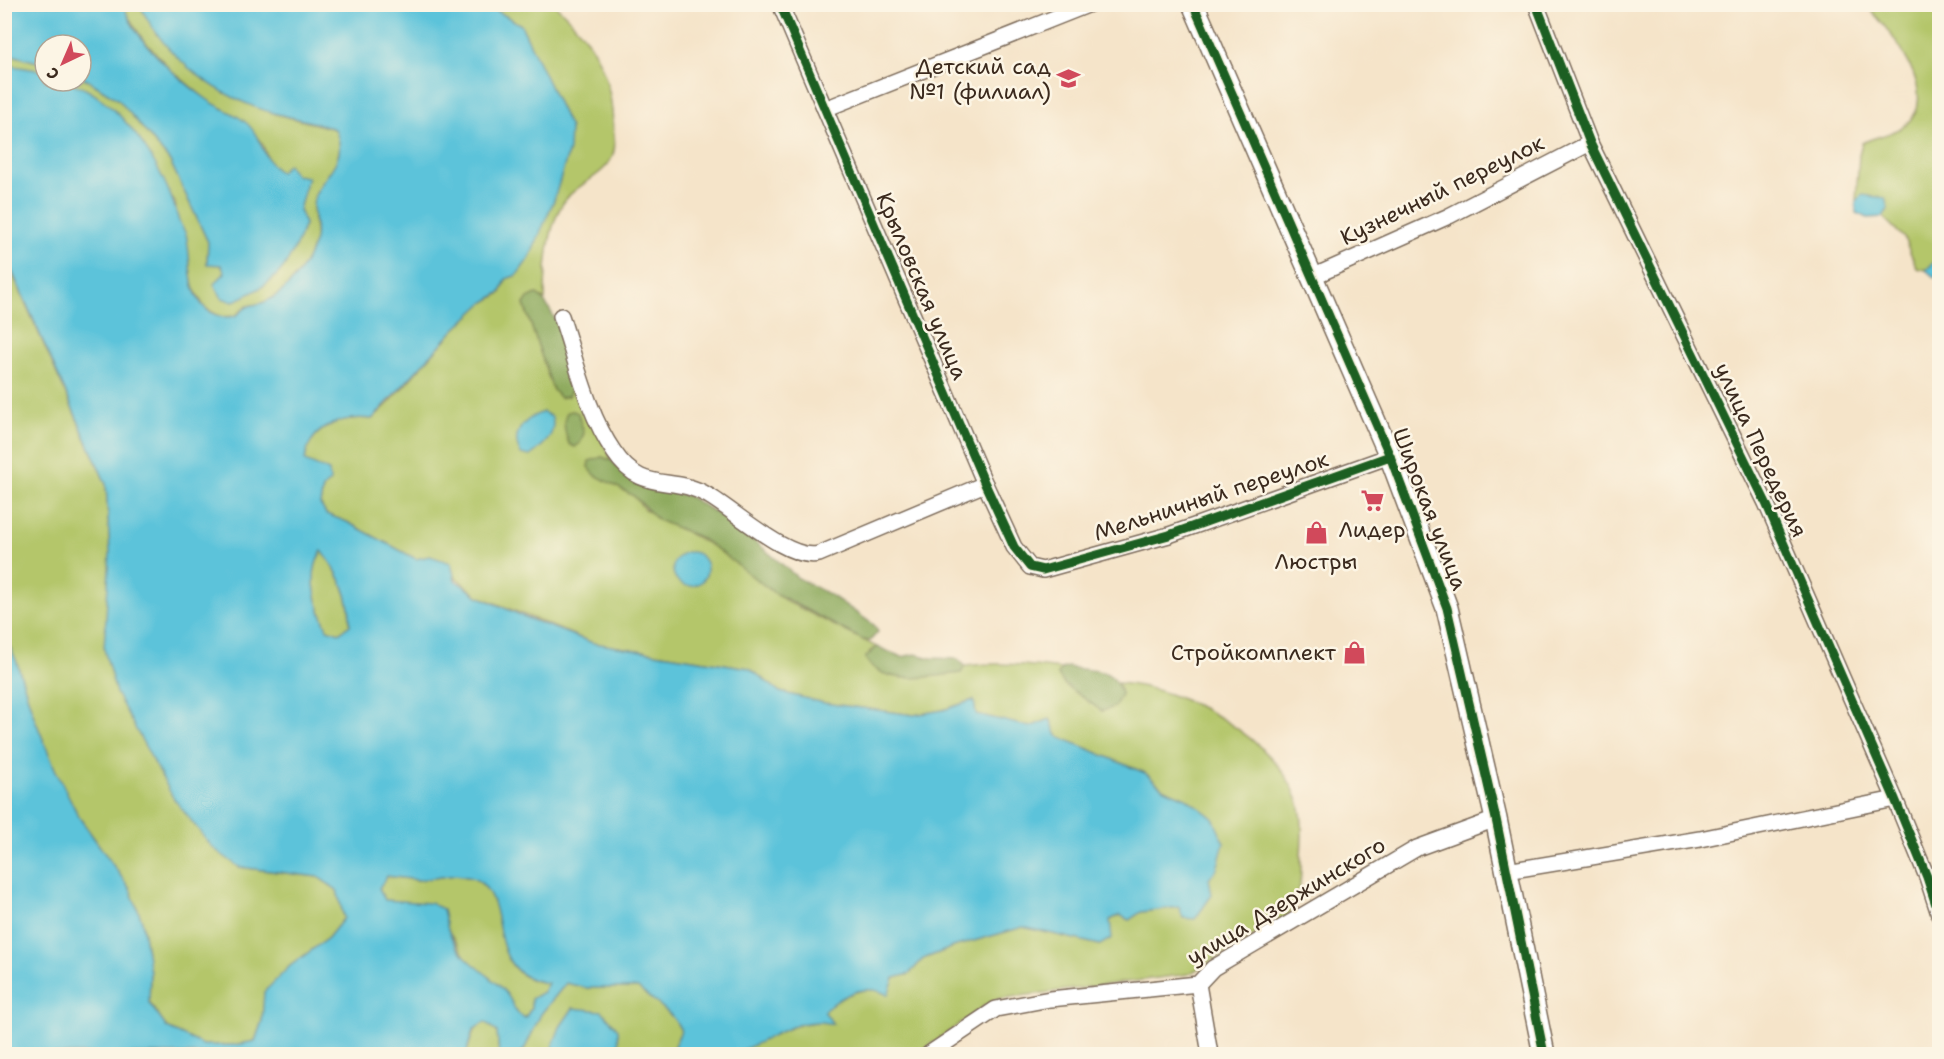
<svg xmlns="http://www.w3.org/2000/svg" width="1944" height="1059" viewBox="0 0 1944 1059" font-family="'Shantell Sans',sans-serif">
	<rect width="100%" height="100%" fill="#fcf5e5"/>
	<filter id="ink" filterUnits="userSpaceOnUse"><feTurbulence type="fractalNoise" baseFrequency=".0167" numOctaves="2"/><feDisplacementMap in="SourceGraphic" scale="12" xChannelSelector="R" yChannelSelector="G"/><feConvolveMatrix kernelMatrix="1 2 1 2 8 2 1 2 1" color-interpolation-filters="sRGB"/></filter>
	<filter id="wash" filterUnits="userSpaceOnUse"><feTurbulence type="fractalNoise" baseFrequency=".008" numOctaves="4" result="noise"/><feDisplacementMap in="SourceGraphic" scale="24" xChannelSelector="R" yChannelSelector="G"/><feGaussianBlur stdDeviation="1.35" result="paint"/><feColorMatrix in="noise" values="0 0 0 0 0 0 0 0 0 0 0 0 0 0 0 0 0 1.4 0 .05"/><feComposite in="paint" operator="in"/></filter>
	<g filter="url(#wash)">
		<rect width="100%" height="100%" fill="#f5e4c9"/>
		<g fill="#b4c66a" stroke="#787844" stroke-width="1.5">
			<polygon points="124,5 140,5 156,34 276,114 335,129 341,142 336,166 315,195 313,211 316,239 304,266 285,289 265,303 247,306 235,316 221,317 205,308 193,287 185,233 178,221 175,202 83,88 66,81 81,81 81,76 119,100 170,161 208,242 207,263 221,265 225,273 299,210 307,178 280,172 271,167 263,145 245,122 207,100 171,70 142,38 126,13"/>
			<path d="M487 5H555C593 39 611 72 613 124 613 132 616 143 614 151 609 175 579 182 566 199 547 223 545 271 545 300L536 295 524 304 553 390 576 381 612 461 602 457 622 490 634 496 644 509 714 547 786 601 877 647 869 652 901 678 961 673 965 666C997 662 1028 665 1061 669L1058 675 1064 684 1102 711 1115 706 1121 694 1118 683C1181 687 1277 738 1298 801 1304 818 1302 838 1301 856 1301 878 1302 898 1287 916L1189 974 997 999 984 1006 918 1054H730C764 1043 796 1016 832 1023L823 1011C840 997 858 987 879 990L894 978 909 974 923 959 956 946 1023 927 1100 945 1110 920 1120 915 1129 920 1141 912 1180 907 1217 869 1186 798 1164 789 1145 773 1057 736 1050 719 1030 727 976 714 973 700 943 710 914 715 824 703 780 692 749 668 593 643 478 596 430 556 416 559 347 522 326 514 320 504 323 488 305 461C309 427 341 415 372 419L389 403 454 330 483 303 501 293 506 279 517 275 554 200 570 128 521 25Z"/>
			<path d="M1866 5H1939V258L1926 270 1917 268 1904 238 1883 217 1888 209 1856 201 1859 155 1862 143C1876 136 1893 135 1905 125 1944 95 1888 28 1866 5Z"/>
			<polygon points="4,53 45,64 45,72 5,65"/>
			<polygon points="4,255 106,484 110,552 239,867 318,877 337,890 344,918 328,938 290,966 265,992 262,1021 255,1041 235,1045 203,1045 167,1028 149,1002 150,973 142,921 130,889 79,817 55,769 34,717 16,660 5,637"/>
			<path d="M322 550C339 573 351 597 350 625L339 633 327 629C317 604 306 575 322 550Z"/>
			<path d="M456 875C462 876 470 877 475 879 515 900 481 977 548 983L543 992 531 1000V1009L525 1018 516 1013 507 995 470 964 446 927 443 909 385 900 379 888 386 876 418 880Z"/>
			<path d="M566 983 587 988H638C656 1004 672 1010 681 1031L672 1050 673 1054H615L619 1049 573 1008 560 1027 552 1050 554 1054H519L524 1050 541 1014Z"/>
			<polygon points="485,1022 497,1032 499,1054 466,1054 474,1030"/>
		</g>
		<g fill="#8fab5e" stroke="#656a3e" stroke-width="1.5">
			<path d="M536 294C558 309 567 356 576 381L568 396 560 398 553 390 524 304 528 298Z"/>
			<path d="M573 411 578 413 584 433 580 443 575 447 569 444C565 433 562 423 567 412Z"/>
			<polygon points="602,457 612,461 635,484 688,496 703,505 737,526 798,578 832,596 874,625 878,632 870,641 863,640 773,592 714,547 699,537 658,520 634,496 595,475 588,467 589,461"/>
			<path d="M877 647 902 657 915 654 931 658 958 659 965 666 961 673C932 676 883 688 865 658Z"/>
			<path d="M1068 667C1093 673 1113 664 1121 694L1115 707 1102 711 1064 684 1058 675 1061 669Z"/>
		</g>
		<g fill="#5cc3da" stroke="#4c767c" stroke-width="1.5" fill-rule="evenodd">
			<path d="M5 4 124 5C132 38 180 81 208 100 219 108 233 112 244 121 262 134 263 163 280 172L288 164 295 175 308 177 299 210 305 224C288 269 276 284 232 302L222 298 214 284 225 273 221 265 207 264 208 242 170 161 119 100 81 76V45H45V64L5 53Z"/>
			<path d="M140 5H487L521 25 570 128 569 150 554 200 530 257 517 275 506 279 501 292 483 303 454 330 372 419C342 415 308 427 305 461L329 471 330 481 323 488 320 504 326 514 347 522 416 559 430 556 451 563 455 580 478 596 527 618 593 643 749 668 780 692 824 703 914 715 943 710 974 700 976 714 1030 727 1050 719 1057 736 1145 773 1164 789 1186 798 1213 818 1224 843 1217 869 1209 878 1212 895 1195 919 1183 918 1179 907 1141 912 1129 920 1120 915 1110 920 1112 938 1100 945 1023 927 956 946 923 959 909 974 894 978 888 995C865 982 842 995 824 1011L833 1024C794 1014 769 1043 733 1053 715 1058 691 1055 673 1054L672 1051 681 1031C672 1010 655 1004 638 988H587L566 983 541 1014 524 1050 519 1054H499L497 1032 485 1022 473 1030 466 1054H5V637L16 660 34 717 55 769 79 817 130 889 142 921 150 973 149 1003 167 1028 203 1045H235L255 1041 262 1021 264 992 290 966 328 938 344 918 337 890 318 877 239 867 213 848 174 799 116 693 104 649 110 552 106 484 5 255 4 65H7L43 71 45 81C52 81 61 80 68 82 120 97 165 168 178 218 179 224 184 229 186 234 192 258 186 289 205 308 212 315 225 319 235 316 240 314 244 308 249 306 255 304 261 304 267 301 291 289 305 267 314 243 320 228 308 209 316 194 327 169 349 161 335 129 316 122 297 119 277 114 220 99 165 59 140 5ZM322 551C339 572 351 598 350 625L339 633 327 629C317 605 306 575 322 551ZM456 875C462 876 470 877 475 879 514 899 480 975 548 983L543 992 531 999V1009L525 1018C513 1012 514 1003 506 993 478 961 451 961 443 909L430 903 385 900 379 888 387 876 418 880Z"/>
			<polygon points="1862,195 1885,198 1888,209 1883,217 1868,218 1856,213 1856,201"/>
			<polygon points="1939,258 1939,275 1934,277 1926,270"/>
			<path d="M543 412 552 417C557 435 543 446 530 456L521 454C509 434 524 419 543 412Z"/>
			<circle cx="690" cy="569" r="17"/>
			<polygon points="573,1008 602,1011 618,1029 619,1049 615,1054 554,1054 551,1050 560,1027"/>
		</g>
	</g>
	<g filter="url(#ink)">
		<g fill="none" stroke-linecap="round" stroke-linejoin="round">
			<defs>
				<g id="street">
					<polyline points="780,4 985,484 1014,547 1030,567 1043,570 1169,535 1390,456"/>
					<polyline points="1536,4 1590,143 1766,503 1895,799 1927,877 1940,917"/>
					<polyline points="825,109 1090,4"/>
					<polyline points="1312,277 1449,216 1590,143"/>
					<path d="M561 316C576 360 587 413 614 452 643 496 672 473 709 496 735 511 790 562 819 554L985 484"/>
					<polyline points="1507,871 1700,839 1895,799"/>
					<polyline points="1198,984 1210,1054"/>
					<polyline points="929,1054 996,1009 1050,999 1198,984 1213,968 1417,848 1496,819"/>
				</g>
				<polyline id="secondary" points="1193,4 1390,456 1447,608 1496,819 1544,1054"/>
			</defs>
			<use href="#street" stroke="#7c6b5a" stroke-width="18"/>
			<use href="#secondary" stroke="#7c6b5a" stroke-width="24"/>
			<use href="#street" stroke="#fff" stroke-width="15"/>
			<use href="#secondary" stroke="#fff" stroke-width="21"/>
			<defs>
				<g id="cycleway">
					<polyline points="780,4 985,484 1014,547 1030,567 1043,570 1169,535 1390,456"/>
					<polyline points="1193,4 1390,456 1447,608 1496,819 1544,1054"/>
					<polyline points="1536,4 1590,143 1766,503 1895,799 1927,877 1940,917"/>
				</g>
			</defs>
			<use href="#cycleway" stroke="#fcf5e5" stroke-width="13"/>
			<use href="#cycleway" stroke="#1b5e20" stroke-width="9"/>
		</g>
	</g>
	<defs>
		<symbol id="school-bare" viewBox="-9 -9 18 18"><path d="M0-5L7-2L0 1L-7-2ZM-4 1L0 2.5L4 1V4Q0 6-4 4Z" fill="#d1495b" stroke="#fcf5e5" stroke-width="2.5" paint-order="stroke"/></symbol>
		<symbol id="supermarket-bare" viewBox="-9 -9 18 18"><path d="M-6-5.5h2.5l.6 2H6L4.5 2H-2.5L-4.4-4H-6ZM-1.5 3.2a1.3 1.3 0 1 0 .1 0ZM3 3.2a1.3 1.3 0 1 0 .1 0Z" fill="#d1495b" stroke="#fcf5e5" stroke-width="2.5" paint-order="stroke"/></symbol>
		<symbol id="shop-bare" viewBox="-9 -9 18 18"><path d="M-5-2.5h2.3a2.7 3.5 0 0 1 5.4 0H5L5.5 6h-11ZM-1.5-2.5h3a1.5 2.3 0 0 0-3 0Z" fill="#d1495b" stroke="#fcf5e5" stroke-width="2.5" paint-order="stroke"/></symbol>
	</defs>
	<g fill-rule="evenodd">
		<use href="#school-bare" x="1052" y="62" width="33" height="33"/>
		<use href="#supermarket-bare" x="1356" y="484" width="33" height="33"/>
		<use href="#shop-bare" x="1300" y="516" width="33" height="33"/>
		<use href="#shop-bare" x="1338" y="636" width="33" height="33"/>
	</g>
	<g text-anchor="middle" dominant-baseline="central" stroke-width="5" stroke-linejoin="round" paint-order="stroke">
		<g font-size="22" fill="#3b2a1e" stroke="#fcf5e5" text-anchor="end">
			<text x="1051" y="66">Детский сад<tspan x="1051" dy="25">№1 (филиал)</tspan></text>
			<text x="1372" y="529" text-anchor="middle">Лидер</text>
			<text x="1316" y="561" text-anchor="middle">Люстры</text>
			<text x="1336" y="652">Стройкомплект</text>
		</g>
		<g font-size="22" fill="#3b2a1e" stroke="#fcf5e5">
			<text transform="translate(1442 190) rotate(-26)">Кузнечный переулок</text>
			<text transform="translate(922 286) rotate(67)">Крыловская улица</text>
			<text transform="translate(1761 450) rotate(65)">улица Передерия</text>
			<text transform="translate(1211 496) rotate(-18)">Мельничный переулок</text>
			<text transform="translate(1430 509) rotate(69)">Широкая улица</text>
			<text transform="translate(1286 901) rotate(-31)">улица Дзержинского</text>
		</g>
	</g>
	<rect width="1944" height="1059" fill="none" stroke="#fcf5e5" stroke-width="24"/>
	<g transform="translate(63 63) rotate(224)"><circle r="28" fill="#fcf5e5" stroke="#afa495" stroke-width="1.5"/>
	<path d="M0-4.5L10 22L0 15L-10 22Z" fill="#d1495b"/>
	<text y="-9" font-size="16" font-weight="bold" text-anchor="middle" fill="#3b2a1e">С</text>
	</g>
</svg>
